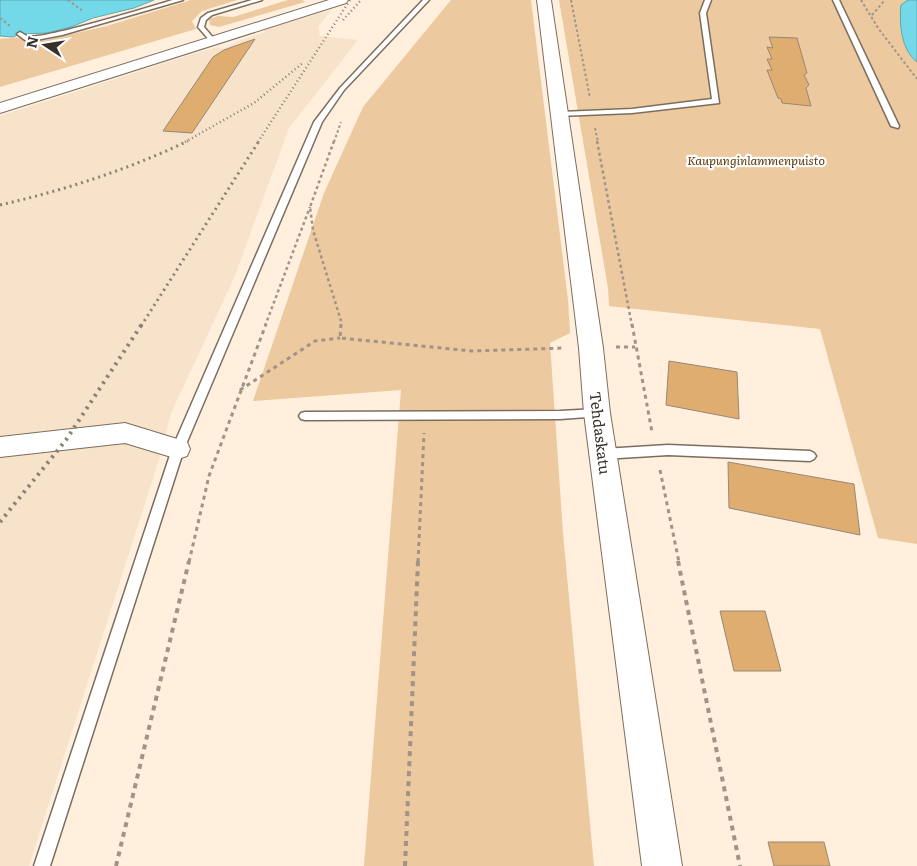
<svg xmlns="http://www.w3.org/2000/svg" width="917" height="866" viewBox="0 0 917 866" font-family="Literata,serif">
	<rect width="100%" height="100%" fill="#ffefdc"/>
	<polygon fill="#f7e2ca" points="331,10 318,27 320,36 358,40 289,128 234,278 171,413 162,450 29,866 0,866 0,116 193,54 218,47 223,49 239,41 266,32 263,30"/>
	<g fill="#ecc99f">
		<polygon points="191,0 237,0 202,11 192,21 196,29 0,87 0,39 33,36 45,40 107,26"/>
		<polygon points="288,0 302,0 305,2 219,27 210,25 209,19 218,16 233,17"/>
		<polygon points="451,0 531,0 568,300 570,333 550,343 563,533 594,866 364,866 401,390 253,401 324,193 363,107"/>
		<polygon points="559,0 917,0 917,544 878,538 820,329 609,306 608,288"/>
	</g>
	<g fill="#73d9e8" stroke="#61a7af">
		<polygon points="0,0 154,0 134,8 93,18 71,27 47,33 20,34 13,37 0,36"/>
		<path d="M908 0H917V62C901 50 899 23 901 5Z"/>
	</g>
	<g fill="#dead6f" stroke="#978877">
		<polygon points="769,37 797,38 807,73 804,75 809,85 806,88 811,106 782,103 781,99 778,98 767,70 772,70 767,59 772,59 767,47 773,48"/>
		<polygon points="255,39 192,133 163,131 213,57 224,50"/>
		<polygon points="669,361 737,372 739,419 666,405"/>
		<polygon points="728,462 854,484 860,535 729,508"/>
		<polygon points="720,611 765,611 781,671 734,671"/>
		<polygon points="768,842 824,842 830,866 774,866"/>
	</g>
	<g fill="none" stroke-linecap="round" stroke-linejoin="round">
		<defs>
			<g id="service">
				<path d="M173 0H183L62 35 36 40H25L17 34 20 32C22 33 24 35 27 36 40 41 152 6 173 0Z"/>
				<polygon points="252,0 262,0 212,15 206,20 204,27 215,40 215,42 211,42 198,27 201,18 208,13"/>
				<polygon points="423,0 429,0 344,90 322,122 184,449 50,866 34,866 172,449 314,122 340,88"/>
				<polygon points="705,0 711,0 706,13 719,103 632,113 558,116 558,112 561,112 632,109 712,99 700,13"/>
				<polygon points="833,0 839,0 899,126 898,128 891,126"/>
				<polygon points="597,409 601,410 603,413 601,416 560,419 305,420 301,419 299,416 301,413 305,412 560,411"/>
				<polygon points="668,445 810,451 814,453 816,456 814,459 810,461 668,455 603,459 599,457 597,454 599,451 603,449"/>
			</g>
			<g id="minor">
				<polygon points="329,0 348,0 346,3 0,113 0,103"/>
				<polygon points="125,423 187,442 190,449 187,456 178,459 125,443 0,457 0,437"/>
			</g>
			<polygon id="tertiary" points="537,0 551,0 603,348 610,413 682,866 642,866 584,413 579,348"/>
		</defs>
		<use href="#service" stroke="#7c6e5e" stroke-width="3"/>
		<use href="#minor" stroke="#7c6e5e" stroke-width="2"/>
		<use href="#tertiary" stroke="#7c6e5e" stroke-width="2"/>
		<g stroke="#9f9487" stroke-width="2" stroke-dasharray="2.5 2.5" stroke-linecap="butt">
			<polyline points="68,0 84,12"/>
			<polyline points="571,0 590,98"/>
			<polyline points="861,0 878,28 917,79"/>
			<polyline points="872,15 885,0"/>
			<polyline points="0,18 10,26"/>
			<polyline points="595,128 598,142"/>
			<polyline points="334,142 341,122"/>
		</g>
		<g stroke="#9f9487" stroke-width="2.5" stroke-dasharray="3 3" stroke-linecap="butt">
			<polyline points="334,141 310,207 313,230 341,321 341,326"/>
			<polyline points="597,141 632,326"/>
			<polyline points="265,326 310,207"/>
		</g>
		<g stroke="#9f9487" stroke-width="3" stroke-dasharray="4 4" stroke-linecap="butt">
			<polyline points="341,324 340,338 472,351 565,348"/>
			<polyline points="632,324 652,432"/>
			<polyline points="616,347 635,347"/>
			<polyline points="240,390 315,341 340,338"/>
			<polyline points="660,470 679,562"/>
			<polyline points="189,562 209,476 266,324"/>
			<polyline points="418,562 424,433"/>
		</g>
		<g stroke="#9f9487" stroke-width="4" stroke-dasharray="5 5" stroke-linecap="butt">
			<polyline points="678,561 740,866"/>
			<polyline points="116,866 189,561"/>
			<polyline points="405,866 418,561"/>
		</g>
		<use href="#service" fill="#fff" fill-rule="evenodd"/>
		<use href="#minor" fill="#fff" fill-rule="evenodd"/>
		<use href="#tertiary" fill="#fff" fill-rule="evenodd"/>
		<g stroke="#8a8074" stroke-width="2.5" stroke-dasharray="1 3" stroke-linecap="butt">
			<polyline points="343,20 361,0"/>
			<polyline points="185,142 254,103 304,62"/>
			<polyline points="258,142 350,0"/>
		</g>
		<g stroke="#8a8074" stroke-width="3" stroke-dasharray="2 4" stroke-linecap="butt">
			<path d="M0 205C65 190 127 170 188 141"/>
			<polyline points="141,326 259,141"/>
		</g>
		<polyline stroke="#8a8074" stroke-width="4" stroke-dasharray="2.5 5" stroke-linecap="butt" points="0,522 66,440 142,324"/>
	</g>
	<g text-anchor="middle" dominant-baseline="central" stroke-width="4.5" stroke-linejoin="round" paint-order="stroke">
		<g font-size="12" font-style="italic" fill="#5c3c0a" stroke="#fff">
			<text x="756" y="160">Kaupunginlammenpuisto</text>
		</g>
		<g font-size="15" fill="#37312a" stroke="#fff">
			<text transform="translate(601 433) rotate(83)">Tehdaskatu</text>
		</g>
	</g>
	<g transform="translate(45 45) rotate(282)" stroke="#ffffff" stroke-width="4" paint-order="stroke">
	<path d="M0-4L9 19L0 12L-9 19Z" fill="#37312a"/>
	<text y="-8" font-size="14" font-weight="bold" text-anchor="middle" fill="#37312a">N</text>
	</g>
</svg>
